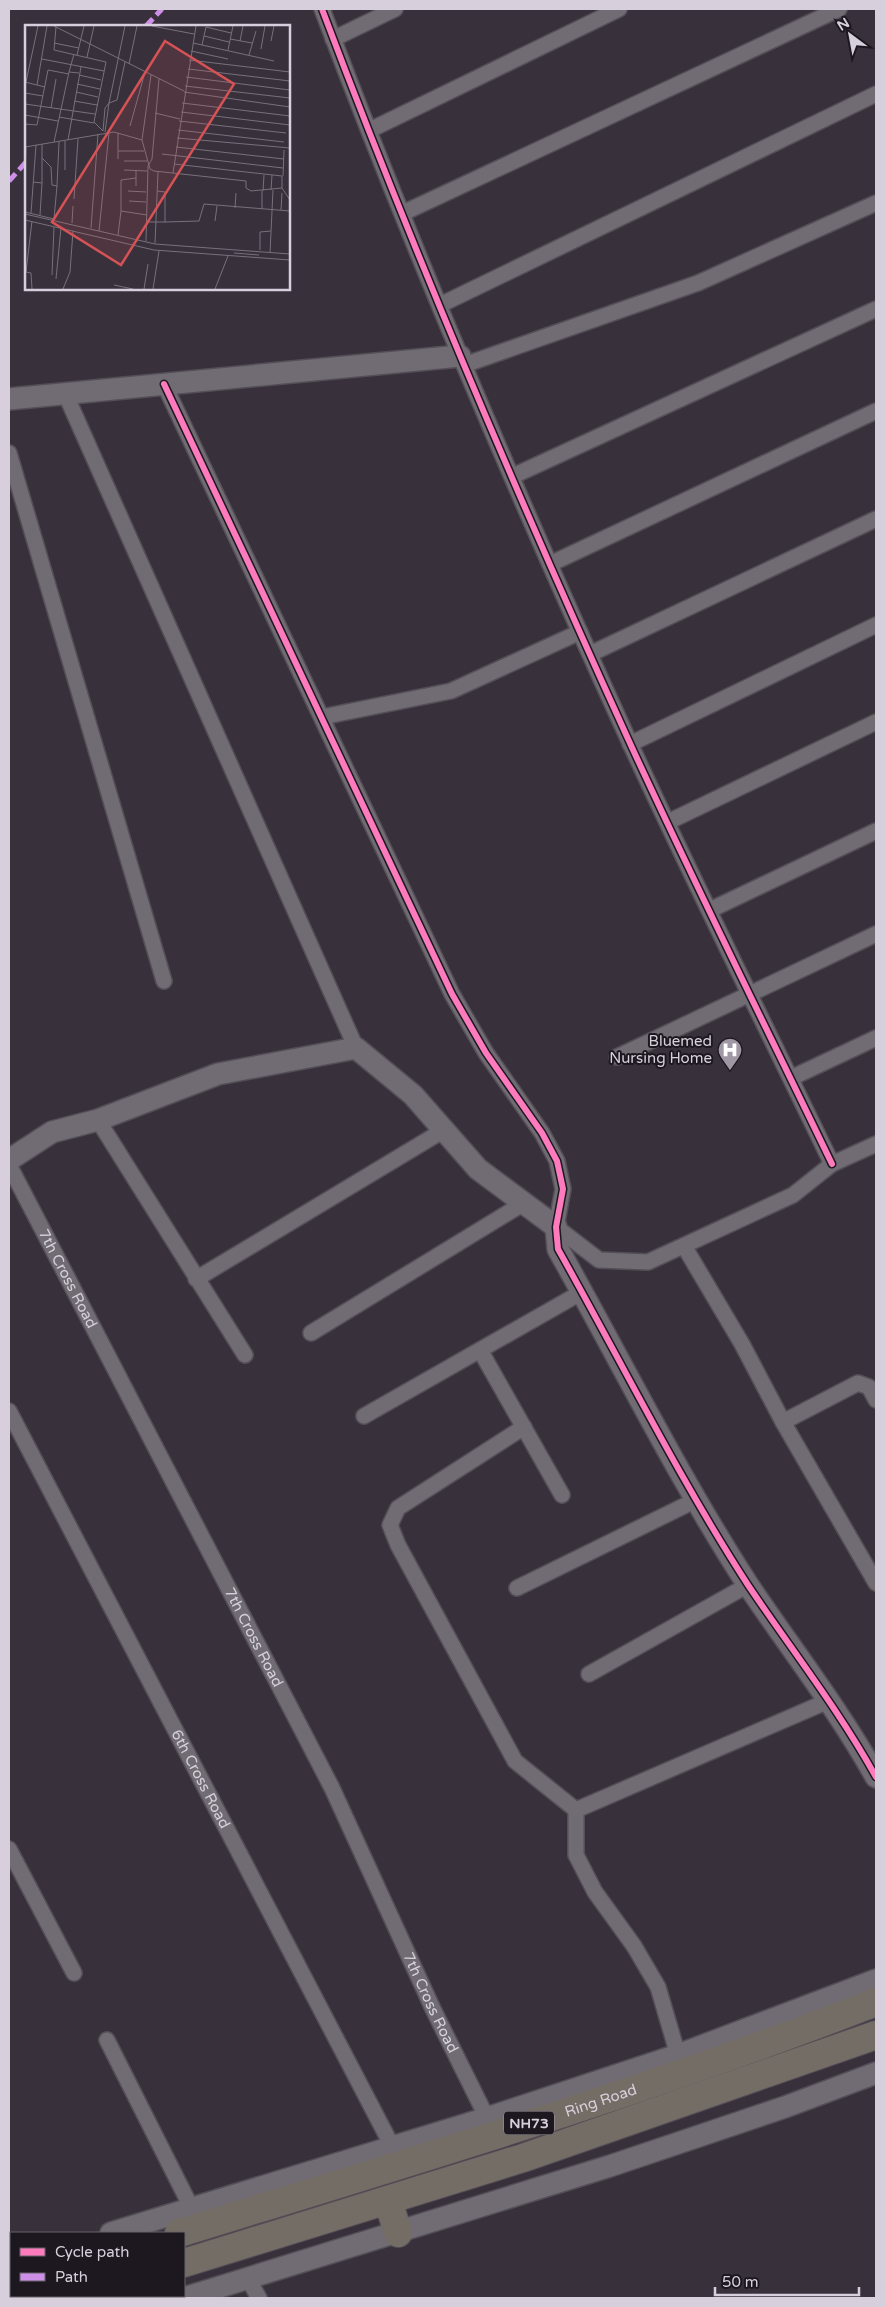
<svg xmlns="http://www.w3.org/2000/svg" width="885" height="2307" viewBox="0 0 885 2307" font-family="'Varela Round',sans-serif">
	<rect width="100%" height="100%" fill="#38313c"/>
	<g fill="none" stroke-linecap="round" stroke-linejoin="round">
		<defs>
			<g id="street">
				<path d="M322 9C415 256 519 500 629 741 694 883 764 1023 832 1164"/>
				<polyline points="333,39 395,9"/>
				<polyline points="370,130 619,9"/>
				<polyline points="403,213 839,9"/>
				<polyline points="440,305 876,94"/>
				<polyline points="464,365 698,283 876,203"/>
				<polyline points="164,384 452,994 486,1053 542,1133 557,1161 563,1189 556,1227 599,1260 648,1262 793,1195 832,1164 876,1144"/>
				<polyline points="65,393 356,1048"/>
				<polyline points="9,453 164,981"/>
				<polyline points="513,476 876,309"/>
				<polyline points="550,564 876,411"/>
				<polyline points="590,654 876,519"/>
				<polyline points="322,717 451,691 580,632"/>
				<polyline points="630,744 876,625"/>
				<polyline points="668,822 876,722"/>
				<polyline points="710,910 876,831"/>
				<polyline points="617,1057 876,934"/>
				<polyline points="791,1078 876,1038"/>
				<polyline points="98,1120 245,1355"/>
				<path id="s1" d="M9 1165 332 1788 433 2009 487 2118"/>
				<polyline points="684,1246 742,1344 783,1422 876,1583"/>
				<polyline points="196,1279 444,1130"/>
				<polyline points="311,1333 524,1203"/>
				<polyline points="480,1350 562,1495"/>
				<path id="s2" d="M9 1411 392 2146"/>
				<polyline points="364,1416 582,1292"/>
				<polyline points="783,1422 858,1383 869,1387 876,1400"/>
				<polyline points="524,1427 398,1508 390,1525 398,1545 515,1761 576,1810"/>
				<polyline points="517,1588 696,1500"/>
				<polyline points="589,1674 748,1585"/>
				<polyline points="9,1849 74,1973"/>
				<polyline points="107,2040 192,2209"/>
				<polyline points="678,2055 658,1987 634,1946 595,1892 576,1855 576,1810 828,1701"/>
				<polyline points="247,2277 259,2298"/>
			</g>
			<g id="secondary">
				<polyline points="9,399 460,356"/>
				<path d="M9 1160 52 1132 98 1120 218 1074 356 1048 413 1095 478 1169 556 1227 558 1249C621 1361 678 1477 748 1585 791 1649 839 1710 876 1777"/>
				<polyline points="111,2233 487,2118 678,2055 876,1980"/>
				<polyline points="9,2264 11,2263"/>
				<polyline points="184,2298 610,2166 785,2107 876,2073"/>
			</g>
			<g id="highway">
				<polyline points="388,2200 398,2233"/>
				<path id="s3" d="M179 2233C413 2161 648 2091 876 2002"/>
				<polyline points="184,2263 523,2158 876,2035"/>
				<polyline points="9,2286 11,2285"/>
				<polyline points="64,2298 72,2296"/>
			</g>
		</defs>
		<use href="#street" stroke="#544e57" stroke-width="18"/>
		<use href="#secondary" stroke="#544e57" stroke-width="24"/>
		<use href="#highway" stroke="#544e57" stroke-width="30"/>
		<use href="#street" stroke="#716c74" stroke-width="15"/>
		<use href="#secondary" stroke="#716c74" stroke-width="21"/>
		<use href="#highway" stroke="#746d66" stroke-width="28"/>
		<g stroke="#ce8fe9" stroke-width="5" stroke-dasharray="10 5" stroke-linecap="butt">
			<polyline points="146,26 162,9"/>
			<polyline points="9,181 26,162"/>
		</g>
		<defs>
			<g id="cycleway">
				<path d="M322 9C415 256 519 500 629 741 694 883 764 1023 832 1164"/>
				<path d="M164 384 452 994 486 1053 542 1133 557 1161 563 1189 556 1227 558 1249C621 1361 678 1477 748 1585 791 1649 839 1710 876 1777"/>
			</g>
		</defs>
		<use href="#cycleway" stroke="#1d1820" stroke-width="9"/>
		<use href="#cycleway" stroke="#fd7abc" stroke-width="6"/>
	</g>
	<defs>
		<symbol id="hospital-pin" viewBox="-11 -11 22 30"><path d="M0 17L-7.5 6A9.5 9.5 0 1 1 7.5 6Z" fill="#9f98a4" stroke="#1d1820"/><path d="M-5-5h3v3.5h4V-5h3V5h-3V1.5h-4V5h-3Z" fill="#fff"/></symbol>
	</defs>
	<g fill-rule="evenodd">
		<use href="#hospital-pin" x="716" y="1036" width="28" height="38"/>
	</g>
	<g text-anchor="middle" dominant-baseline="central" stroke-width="4" stroke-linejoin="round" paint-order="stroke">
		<rect fill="#1d1820" stroke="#9f99a4" stroke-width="1" x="504" y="2111.5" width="50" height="23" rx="4"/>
		<g font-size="14" font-weight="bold" fill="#d7d0dc">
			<text x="529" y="2123">NH73</text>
		</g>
		<g font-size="15" fill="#d7d0dc" stroke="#1d1820" text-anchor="end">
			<text x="712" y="1041">Bluemed<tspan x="712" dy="17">Nursing Home</tspan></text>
		</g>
		<g font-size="15" fill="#d7d0dc" stroke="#1d1820">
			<text stroke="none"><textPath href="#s1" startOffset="128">7th Cross Road</textPath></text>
			<text stroke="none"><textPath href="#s1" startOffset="532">7th Cross Road</textPath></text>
			<text stroke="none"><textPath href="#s2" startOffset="415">6th Cross Road</textPath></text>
			<text stroke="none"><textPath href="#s1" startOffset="938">7th Cross Road</textPath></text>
			<text stroke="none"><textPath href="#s3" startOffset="442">Ring Road</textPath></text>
		</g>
	</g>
	<g transform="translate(25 25)">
		<rect width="265" height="265" fill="#38313c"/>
		<path fill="none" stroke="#78717c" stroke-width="1" d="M29 1 159 66M127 1 169 9M31 2 29 25 81 37 69 97 78 106M181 2 206 8M179 11 204 17M205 14 227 18M215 16 218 1M246 16 249 1M29 18 54 23M168 18 249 36M177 20 181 2M236 24 240 1M203 25 208 1M166 26 203 34M52 30 59 1M224 30 231 6M62 32 69 1M17 34 79 46M164 35 265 47M104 39 112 1M163 44 265 56M44 47 49 29M54 50 76 55M161 52 265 65M0 57 20 62M1 57 13 1M52 59 75 64M12 60 22 1M160 61 265 73M51 67 73 72M159 67 265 82M0 68 18 71M49 76 72 80M157 78 265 91M0 79 70 89M26 83 31 54M156 87 265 100M130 88 155 94M0 90 33 96M34 92 69 98M154 96 261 108M0 99 12 100 23 45 44 49M105 101 120 47M153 105 259 117M78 106 80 83 84 78 100 1M80 107 84 78 92 75 100 37M152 113 265 123M43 115 56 42M117 115 126 50M29 117 44 47 54 48M0 122 89 107 117 115 125 144 129 146 221 156V163L226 166 257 163 265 175M151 122 259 134M93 126H119M137 129 258 143M17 133 26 142 27 160 32 161 29 194M93 134V108M99 136H122M149 139 257 151V163M40 145V116M99 145 122 146M148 148 171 1M258 151 259 125M0 153 1 121M8 157 17 158 15 190M17 158V119M32 161 34 117M111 161V145M246 165 247 150M103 166 121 167M238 166 239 150M49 174 53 114M104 176 121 177M210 183 211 168M237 184V166M256 185 257 168M96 186V155L111 153M0 187 29 194M6 188 11 120M0 189 130 219 265 229M0 195 129 225 265 235M7 196 1 247 6 248 7 264M190 196 192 181M122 197H140V167L132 166M140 197 174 196 179 179 265 186M47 198 48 181M66 203 73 109M74 206 84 108M93 210 96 186 122 190M121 216 123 141 127 134 134 54M130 218 133 147M235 225V207L246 206M209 228 234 230M245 228 248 165M27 250 29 202M31 254 36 203M89 260 108 264M38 264 45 247 48 206M119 264 123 239M128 264 134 226M190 264 203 231"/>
		<path fill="#d65255" fill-opacity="0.15" stroke="#d65255" stroke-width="2.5" d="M140 16 209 59 96 240 27 197Z"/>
		<rect width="265" height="265" fill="none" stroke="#d7d0dc" stroke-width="2.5"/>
	</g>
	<rect width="885" height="2307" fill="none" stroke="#d7d0dc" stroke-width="20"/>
	<rect x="10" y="2232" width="175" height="65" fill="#1d1820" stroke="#67626b"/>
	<rect x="20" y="2248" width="25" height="8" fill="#fd7abc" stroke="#67626b"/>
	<text x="55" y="2257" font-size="15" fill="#d7d0dc">Cycle path</text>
	<rect x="20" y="2273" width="25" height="8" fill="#ce8fe9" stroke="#67626b"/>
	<text x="55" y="2282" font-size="15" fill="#d7d0dc">Path</text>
	<g transform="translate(850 35) rotate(328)" stroke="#1d1820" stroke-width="4" paint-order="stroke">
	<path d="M0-4L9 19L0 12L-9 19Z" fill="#d7d0dc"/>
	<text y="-8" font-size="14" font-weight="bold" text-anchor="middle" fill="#d7d0dc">N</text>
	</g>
	<path d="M715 2287v8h144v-8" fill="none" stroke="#d7d0dc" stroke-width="2.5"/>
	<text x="722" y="2287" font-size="15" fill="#d7d0dc" stroke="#1d1820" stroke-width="4" paint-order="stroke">50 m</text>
</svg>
